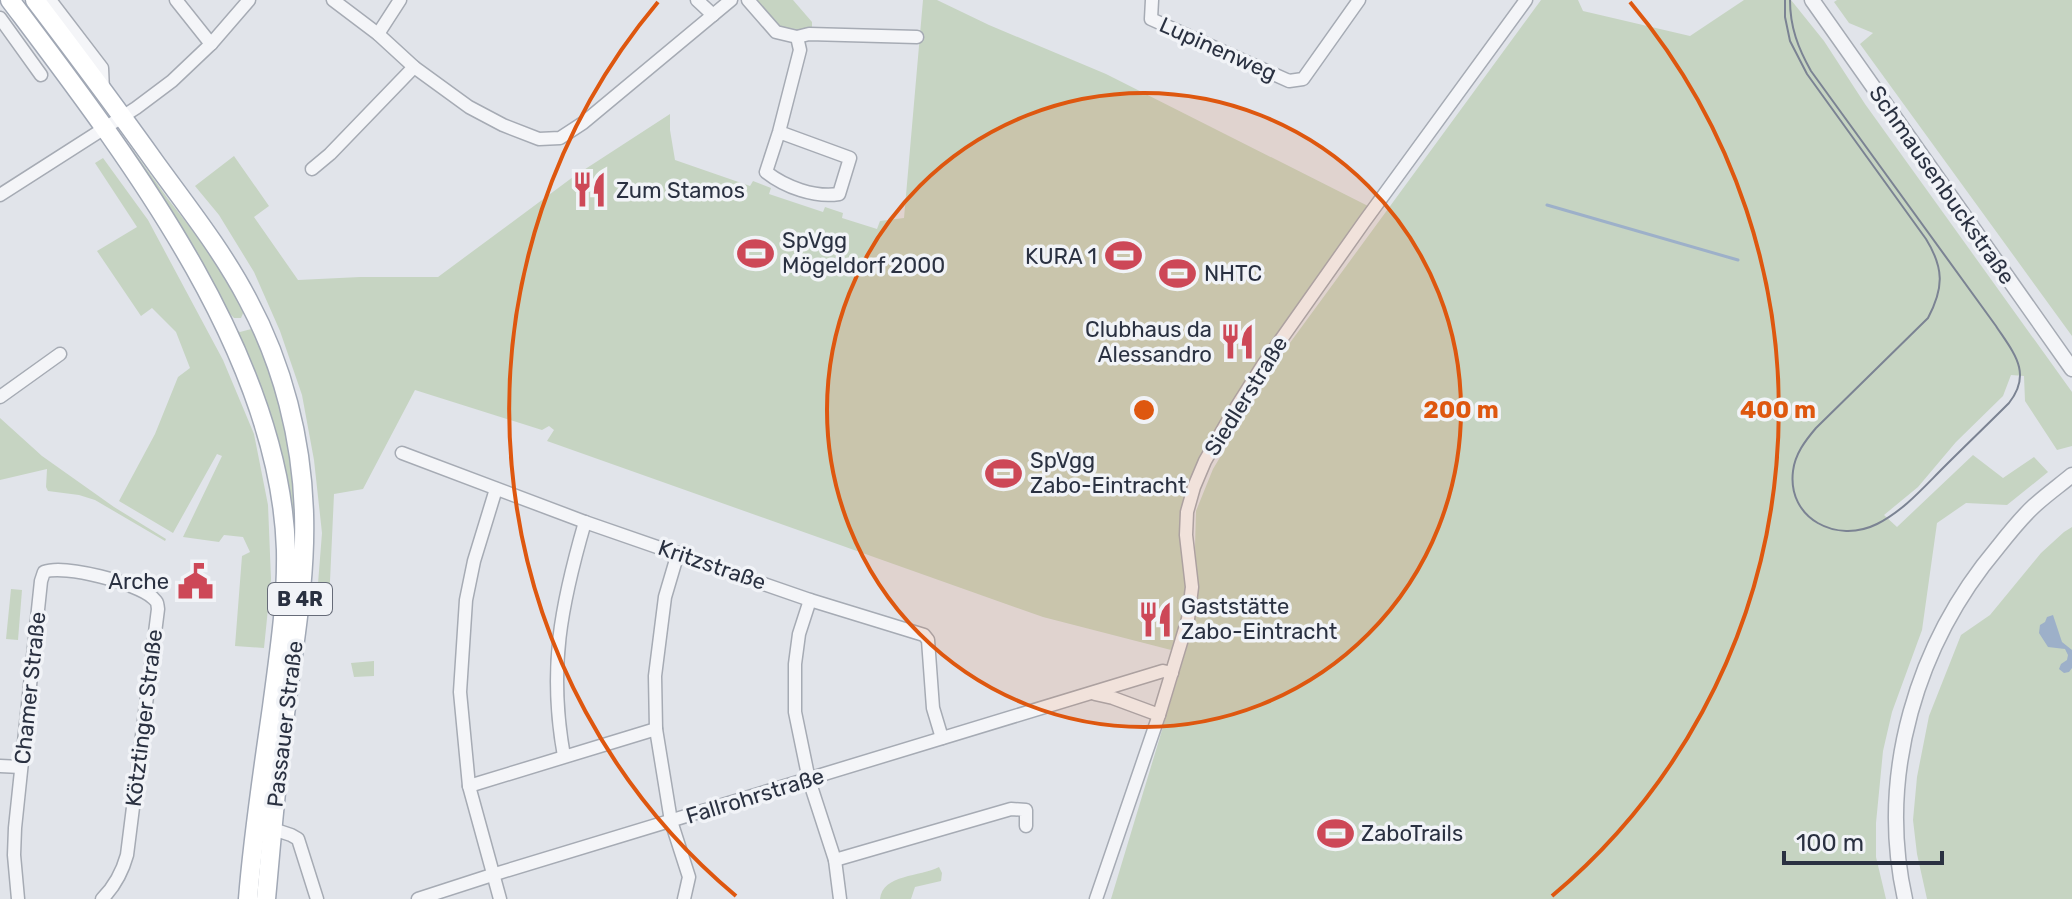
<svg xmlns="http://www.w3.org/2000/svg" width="2072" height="899" viewBox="0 0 2072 899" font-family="Rubik,sans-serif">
	<rect width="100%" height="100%" fill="#e1e4ea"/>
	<g fill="#c6d4c2">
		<polygon points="755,0 793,0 812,22 812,30 782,28 778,26"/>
		<polygon points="923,0 937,0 989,25 1106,74 1370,207 1274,338 1236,397 1196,470 1189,486 1187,595 1186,609 1175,651 1043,617 547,441 554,430 549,426 542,430 415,390 363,489 334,494 329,603 316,609 322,533 314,460 302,395 280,331 254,272 219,215 195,186 234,156 269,206 254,217 298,280 360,277 438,277 573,177 670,114 670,130 675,160 750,186 753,181 771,188 769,194 823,212 825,207 843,213 842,218 877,229 880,221 904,218"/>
		<polygon points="1541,0 1578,0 1583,11 1690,36 1744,0 1791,0 1824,41 1865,104 2072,392 2072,446 2057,450 2025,401 2024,376 2011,375 2003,396 1956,442 1918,487 1884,515 1897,527 1973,455 2003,478 2034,457 2048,472 2007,505 1966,503 1937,523 1922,630 1892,712 1883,751 1876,823 1876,857 1886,899 1111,899 1185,654 1198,606 1195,547 1196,511 1213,469 1284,351"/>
		<polygon points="1837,0 2072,0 2072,336 1860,44 1873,33 1849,23 1834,2"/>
		<polygon points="130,146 168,199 220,266 244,311 241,318 234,318 230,314 187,235 125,150"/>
		<polygon points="103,158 148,220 223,360 254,434 268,505 271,579 264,648 235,646 242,556 250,552 243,537 224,535 219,542 183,537 222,456 217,454 173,533 119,501 155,434 178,377 190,368 176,332 152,308 141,316 97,251 137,227 95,163"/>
		<polygon points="231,328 240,332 255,328 268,359 291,447 298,543 291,564"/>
		<polygon points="0,418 42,456 114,507 166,539 165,541 95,500 79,495 48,491 46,487 47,469 0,480"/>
		<polygon points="2072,527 2072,899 1927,899 1917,854 1913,820 1917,777 1929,716 1961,635 1990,615 2041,553 2064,532"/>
		<polygon points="11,589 22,590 18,640 6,639"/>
		<polygon points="374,661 374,676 354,677 351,663"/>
		<path d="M939 867 942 873 941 881 915 887 911 899H880C883 874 920 877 939 867Z"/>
	</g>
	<polygon fill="#9db0c9" points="2053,615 2062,642 2072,650 2072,668 2069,672 2064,673 2059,669 2061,664 2067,660 2068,655 2065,649 2048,647 2039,633 2040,625 2045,622 2047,617"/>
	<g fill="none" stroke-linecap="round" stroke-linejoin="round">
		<polyline stroke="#9db0c9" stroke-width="3" points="1547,205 1738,260"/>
		<defs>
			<g id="minor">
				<polyline points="50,0 102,68 103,91"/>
				<polyline points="176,0 211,44"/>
				<polyline points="333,0 378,34 414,67 469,107 503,125 539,139 560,138 583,123 731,0"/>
				<polyline points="697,0 713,15"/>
				<path d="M748 0 776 32 797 37 800 50 779 132 766 172C785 187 815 198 839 194L850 158 779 132"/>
				<polyline points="1152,0 1151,19 1289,81 1303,79 1359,0"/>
				<polyline points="0,18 41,75"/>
				<polyline points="378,34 400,0"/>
				<polyline points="797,37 809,34 917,37"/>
				<polyline points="312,169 330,154 414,67"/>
				<polyline points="0,195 136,108 172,81 211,44 249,0"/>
				<polyline points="0,397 60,354"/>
				<polyline points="402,453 585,522 810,600 924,635 928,640 933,708 942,738"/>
				<polyline points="496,489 474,561 466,600 460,692 469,786 500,899"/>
				<polyline points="678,553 665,597 655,676 656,729 671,821 689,877 684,899"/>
				<polyline points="810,600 799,634 795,664 795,712 809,780 835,860 840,899"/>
				<polyline points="1095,694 1113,698 1159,715"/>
				<path d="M564 756C548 669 561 605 585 522"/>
				<polyline points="0,766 21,767"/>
				<polyline points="469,786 656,729"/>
				<polyline points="273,829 291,835 298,839 317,899"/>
				<polyline points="835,860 1011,809 1026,810 1026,826"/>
				<path d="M18 899 14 855 15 828 41 581 44 572C64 564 137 583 153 598 158 603 157 602 158 609L127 855C122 873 115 886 102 899"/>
				<polyline points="418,899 492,875 1163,671 1172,673"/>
				<polyline points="1096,899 1159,715 1188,619 1192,587 1186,535 1187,512 1194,487 1205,461 1229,419 1263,365 1364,222 1526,0"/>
			</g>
			<g id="tertiary">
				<polyline points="1812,0 2072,369"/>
				<path d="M1905 899C1877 774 1917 643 1998 547 2009 533 2021 518 2034 506 2046 495 2060 485 2072 475"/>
			</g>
			<g id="primary">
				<path d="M10 0C125 153 280 352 286 550 287 602 279 654 272 707 263 770 253 835 248 899"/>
				<path d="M35 0C76 54 117 109 157 165 189 209 223 252 248 300 283 365 302 440 304 514 306 579 294 643 286 707 277 770 272 835 266 899"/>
			</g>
		</defs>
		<use href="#minor" stroke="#a6abb4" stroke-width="15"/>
		<use href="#tertiary" stroke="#a6abb4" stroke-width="17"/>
		<use href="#primary" stroke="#a1a8b5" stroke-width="21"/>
		<use href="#minor" stroke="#f4f5f8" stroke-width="12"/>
		<use href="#tertiary" stroke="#f4f5f8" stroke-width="14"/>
		<use href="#primary" stroke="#fff" stroke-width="18"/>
		<path stroke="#7b8393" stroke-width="2" d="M1785 0V17L1790 41 1807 74 1926 239C1944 268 1944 288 1928 318L1816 428C1805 441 1795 454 1793 471 1787 519 1837 544 1877 524 1903 511 1923 488 1943 468 1965 446 1987 425 2009 403 2033 373 2013 352 1996 326L1811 71C1798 48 1790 27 1790 0"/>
	</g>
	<circle cx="1144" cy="410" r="317" fill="#de570f" fill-opacity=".12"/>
	<g fill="none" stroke="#de570f" stroke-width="4">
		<circle cx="1144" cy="410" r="317"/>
		<path d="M736 896A634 634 0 0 1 658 2M1630 2A634 634 0 0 1 1552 896"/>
	</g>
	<defs>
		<symbol id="restaurant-bare" viewBox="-9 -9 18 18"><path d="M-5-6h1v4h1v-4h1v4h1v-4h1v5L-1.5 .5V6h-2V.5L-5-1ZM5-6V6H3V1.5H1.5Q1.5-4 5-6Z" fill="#cd4857" stroke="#f1f3f7" stroke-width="2.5" paint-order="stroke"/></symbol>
		<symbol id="stadium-bare" viewBox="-9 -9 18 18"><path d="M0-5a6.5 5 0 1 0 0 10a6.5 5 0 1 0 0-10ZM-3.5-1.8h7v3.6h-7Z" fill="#cd4857" stroke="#f1f3f7" stroke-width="2.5" paint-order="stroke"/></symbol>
		<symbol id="civic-bare" viewBox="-9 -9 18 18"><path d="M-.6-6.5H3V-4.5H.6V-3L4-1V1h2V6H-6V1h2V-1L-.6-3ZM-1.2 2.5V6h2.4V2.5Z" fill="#cd4857" stroke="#f1f3f7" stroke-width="2.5" paint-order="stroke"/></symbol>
	</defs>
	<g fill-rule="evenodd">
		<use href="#restaurant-bare" x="564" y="164" width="51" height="51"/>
		<use href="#stadium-bare" x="730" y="228" width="51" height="51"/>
		<use href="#stadium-bare" x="1098" y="230" width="51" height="51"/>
		<use href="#stadium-bare" x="1152" y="248" width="51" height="51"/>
		<use href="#restaurant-bare" x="1212" y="316" width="51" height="51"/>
		<use href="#stadium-bare" x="978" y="448" width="51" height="51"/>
		<use href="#civic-bare" x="170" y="556" width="51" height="51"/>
		<use href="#restaurant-bare" x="1130" y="594" width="51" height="51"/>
		<use href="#stadium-bare" x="1310" y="808" width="51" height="51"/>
	</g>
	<g text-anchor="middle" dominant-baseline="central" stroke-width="7" stroke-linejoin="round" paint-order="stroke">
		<rect fill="#f1f3f7" stroke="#666b78" stroke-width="2" x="268" y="583" width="64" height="32" rx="6"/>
		<g font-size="20" font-weight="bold" fill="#2a3141">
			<text x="300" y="599">B 4R</text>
		</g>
		<g font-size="22" fill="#2a3141" stroke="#f1f3f7">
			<text transform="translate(1218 49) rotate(24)">Lupinenweg</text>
			<text transform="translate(1942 185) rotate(55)">Schmausenbuckstraße</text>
			<text transform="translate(1246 396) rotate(-58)">Siedlerstraße</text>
			<text transform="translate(712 565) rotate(19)">Kritzstraße</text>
			<text transform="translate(30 688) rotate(-84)">Chamer Straße</text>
			<text transform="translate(144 718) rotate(-83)">Kötztinger Straße</text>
			<text transform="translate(285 724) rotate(-83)">Passauer Straße</text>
			<text transform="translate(755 796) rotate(-17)">Fallrohrstraße</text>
		</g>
		<g font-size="22" fill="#2a3141" stroke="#f1f3f7" text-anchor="start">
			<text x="616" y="190">Zum Stamos</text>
			<text x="782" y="240">SpVgg<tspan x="782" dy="25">Mögeldorf 2000</tspan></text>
			<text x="1097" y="256" text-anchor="end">KURA 1</text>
			<text x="1204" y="273">NHTC</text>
			<text x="1212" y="329" text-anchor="end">Clubhaus da<tspan x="1212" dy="25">Alessandro</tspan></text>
			<text x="1030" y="460">SpVgg<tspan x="1030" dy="25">Zabo-Eintracht</tspan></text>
			<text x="169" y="581" text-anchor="end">Arche</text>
			<text x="1181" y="606">Gaststätte<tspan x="1181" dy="25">Zabo-Eintracht</tspan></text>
			<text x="1361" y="833">ZaboTrails</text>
		</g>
	</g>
	<circle cx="1144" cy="410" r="12" fill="#de570f" stroke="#f1f3f7" stroke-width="4"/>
	<g font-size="24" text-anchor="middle" font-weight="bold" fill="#de570f" stroke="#f1f3f7" stroke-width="7" stroke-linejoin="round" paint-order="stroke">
		<text x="1461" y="418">200 m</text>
		<text x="1778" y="418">400 m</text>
	</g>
	<path d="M1784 851v12h158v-12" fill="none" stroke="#2a3141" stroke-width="4"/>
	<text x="1796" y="851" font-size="24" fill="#2a3141" stroke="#f1f3f7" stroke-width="6" paint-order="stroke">100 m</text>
</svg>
